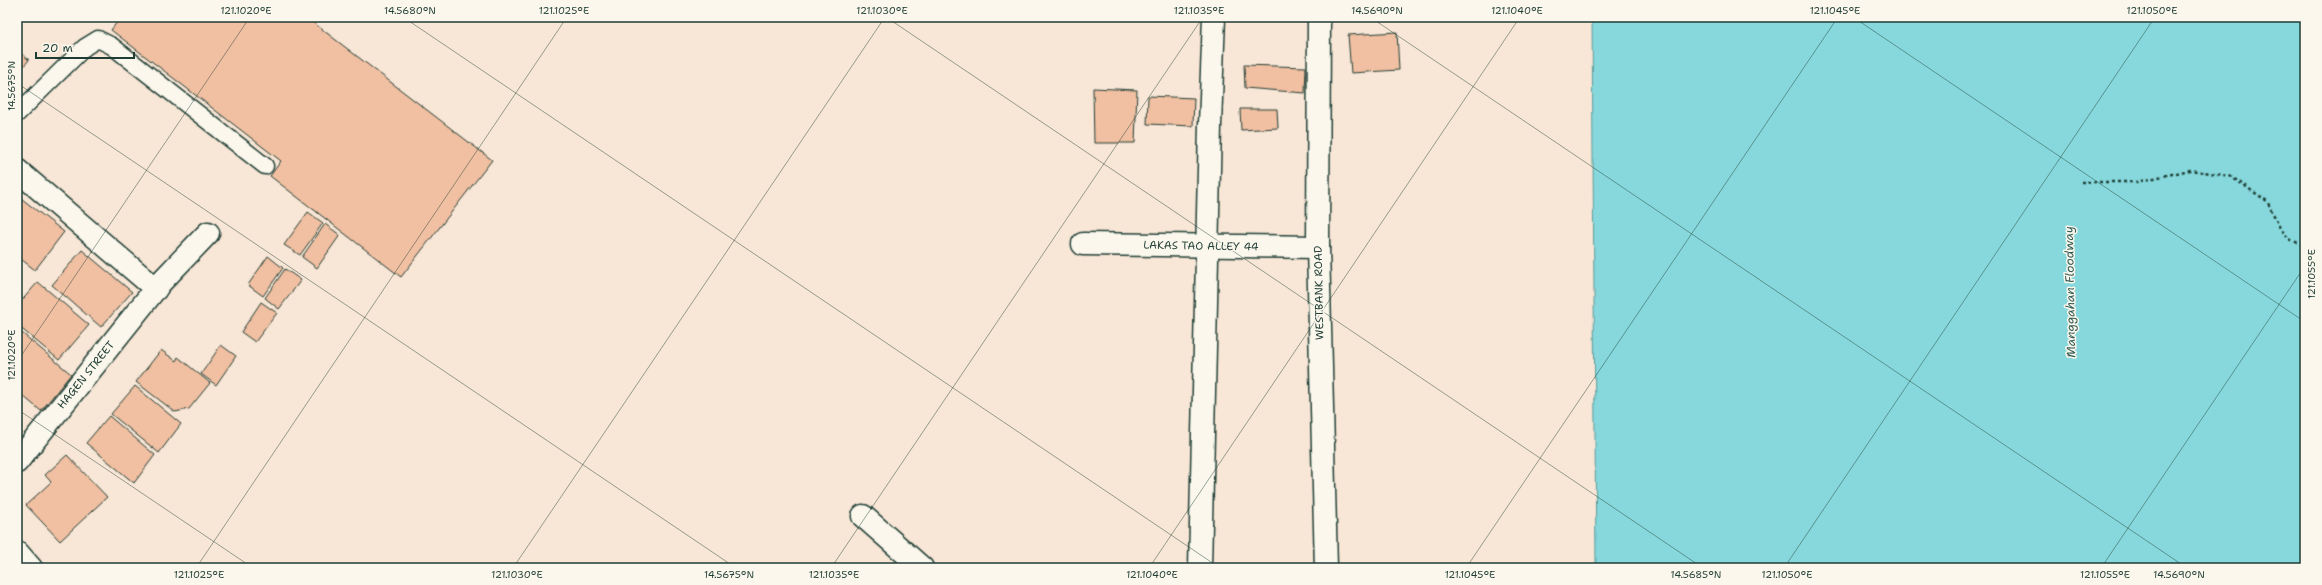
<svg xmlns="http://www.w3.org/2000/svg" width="2322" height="585" viewBox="0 0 2322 585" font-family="'Shantell Sans',sans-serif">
	<rect width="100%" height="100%" fill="#f8e6d6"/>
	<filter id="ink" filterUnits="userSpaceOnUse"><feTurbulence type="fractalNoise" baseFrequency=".025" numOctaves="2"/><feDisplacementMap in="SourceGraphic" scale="8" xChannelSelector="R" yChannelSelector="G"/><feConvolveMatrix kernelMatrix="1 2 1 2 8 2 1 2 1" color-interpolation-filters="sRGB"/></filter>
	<g filter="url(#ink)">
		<polygon fill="#86d8dc" stroke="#5d9a99" points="1592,17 2305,17 2305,568 1596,568"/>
		<g fill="#f1bfa1" stroke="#1f3d34">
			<polygon points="121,17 306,17 492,160 401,277 270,176 281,161 111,30"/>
			<polygon points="1397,32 1399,70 1351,73 1348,35"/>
			<polygon points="17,50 29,60 17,74"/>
			<polygon points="1244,65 1306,67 1305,93 1245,88"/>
			<polygon points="1093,88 1137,90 1135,143 1094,143"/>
			<polygon points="1148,96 1194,98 1193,126 1147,124"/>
			<polygon points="1240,109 1277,109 1278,128 1241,130"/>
			<polygon points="17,195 64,232 35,270 17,256"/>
			<polygon points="308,212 323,223 300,255 284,245"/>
			<polygon points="325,224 340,235 317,268 302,257"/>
			<polygon points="82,250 132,292 101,327 52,285"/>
			<polygon points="268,256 283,268 263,296 248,285"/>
			<polygon points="285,269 301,280 279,309 265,298"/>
			<polygon points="38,282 89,325 59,360 17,325 17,306"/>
			<polygon points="261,302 277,313 255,342 241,332"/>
			<polygon points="17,329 71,374 41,411 17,391"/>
			<polygon points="221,345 236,356 216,385 201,374"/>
			<polygon points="161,350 176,361 178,357 210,383 189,409 175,412 136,382"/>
			<polygon points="135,386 181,424 159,453 111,414"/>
			<polygon points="109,416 155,455 134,483 86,443"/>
			<polygon points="67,455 107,497 60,541 26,505 51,482 45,475"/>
		</g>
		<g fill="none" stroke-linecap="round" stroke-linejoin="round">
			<defs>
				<polyline id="service" points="17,114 85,47 98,39 112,46 265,166"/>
				<g id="minor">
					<polyline points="17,170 156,289"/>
					<polyline points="1083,244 1318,247"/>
					<polyline points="17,462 161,282 208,233"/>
					<polyline points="863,516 922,568"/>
					<polyline points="17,552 31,568"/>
					<polyline points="1200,568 1210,125 1214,17"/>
				</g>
				<polyline id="tertiary" points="1319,17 1318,247 1326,568"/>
			</defs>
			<use href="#service" stroke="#1f3d34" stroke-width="19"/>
			<use href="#minor" stroke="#1f3d34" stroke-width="25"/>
			<use href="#tertiary" stroke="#1f3d34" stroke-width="25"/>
			<polyline stroke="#1f3d34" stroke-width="2.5" stroke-dasharray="3 3" stroke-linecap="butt" points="2081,182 2136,182 2190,170 2230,176 2267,201 2280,228 2289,239 2305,246"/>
			<use href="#service" stroke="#fbf7ec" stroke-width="16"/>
			<use href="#minor" stroke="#fbf7ec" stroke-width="22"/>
			<use href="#tertiary" stroke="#fbf7ec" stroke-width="22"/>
		</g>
	</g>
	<path fill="none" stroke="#1f3d34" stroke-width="1" stroke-opacity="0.45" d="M403 17 1220 568M886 17 1703 568M1370 17 2187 568M1853 17 2305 322M17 83 736 568M17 362 250 17M17 409 253 568M196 568 567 17M513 568 885 17M831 568 1203 17M1149 568 1520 17M1466 568 1838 17M1784 568 2155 17M2101 568 2305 266"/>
	<g text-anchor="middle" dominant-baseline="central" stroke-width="3" stroke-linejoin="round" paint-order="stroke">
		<g font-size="11" fill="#1f3d34" stroke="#fbf7ec">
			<text transform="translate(1201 246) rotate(1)">LAKAS TAO ALLEY 44</text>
			<text transform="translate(1319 293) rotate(-91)">WESTBANK ROAD</text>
			<text transform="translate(86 375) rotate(-51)">HAGEN STREET</text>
		</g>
		<g font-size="12" font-style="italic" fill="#345c56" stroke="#fbf7ec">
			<text transform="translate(2070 292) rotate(-91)">Manggahan Floodway</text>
		</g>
	</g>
	<rect width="2322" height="585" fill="none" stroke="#fbf7ec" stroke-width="44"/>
	<path d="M36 52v6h98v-6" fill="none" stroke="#1f3d34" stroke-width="2"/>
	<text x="42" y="52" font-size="12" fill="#1f3d34" stroke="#fbf7ec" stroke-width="3" paint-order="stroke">20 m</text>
	<rect x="22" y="22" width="2278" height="541" fill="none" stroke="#1f3d34" stroke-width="1.5"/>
	<g font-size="10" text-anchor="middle" fill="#1f3d34">
		<text x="246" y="14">121.1020°E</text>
		<text x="410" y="14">14.5680°N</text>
		<text x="564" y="14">121.1025°E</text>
		<text x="882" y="14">121.1030°E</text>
		<text x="1199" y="14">121.1035°E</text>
		<text x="1377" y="14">14.5690°N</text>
		<text x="1517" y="14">121.1040°E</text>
		<text x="1835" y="14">121.1045°E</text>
		<text x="2152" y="14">121.1050°E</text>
		<text transform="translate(11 86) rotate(-90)" y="4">14.5675°N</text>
		<text transform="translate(2311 274) rotate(-90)" y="4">121.1055°E</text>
		<text transform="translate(11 355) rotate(-90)" y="4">121.1020°E</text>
		<text x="199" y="578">121.1025°E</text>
		<text x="517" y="578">121.1030°E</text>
		<text x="729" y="578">14.5675°N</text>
		<text x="834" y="578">121.1035°E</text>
		<text x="1152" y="578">121.1040°E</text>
		<text x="1470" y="578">121.1045°E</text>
		<text x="1696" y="578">14.5685°N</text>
		<text x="1787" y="578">121.1050°E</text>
		<text x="2105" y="578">121.1055°E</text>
		<text x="2179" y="578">14.5690°N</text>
	</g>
</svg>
